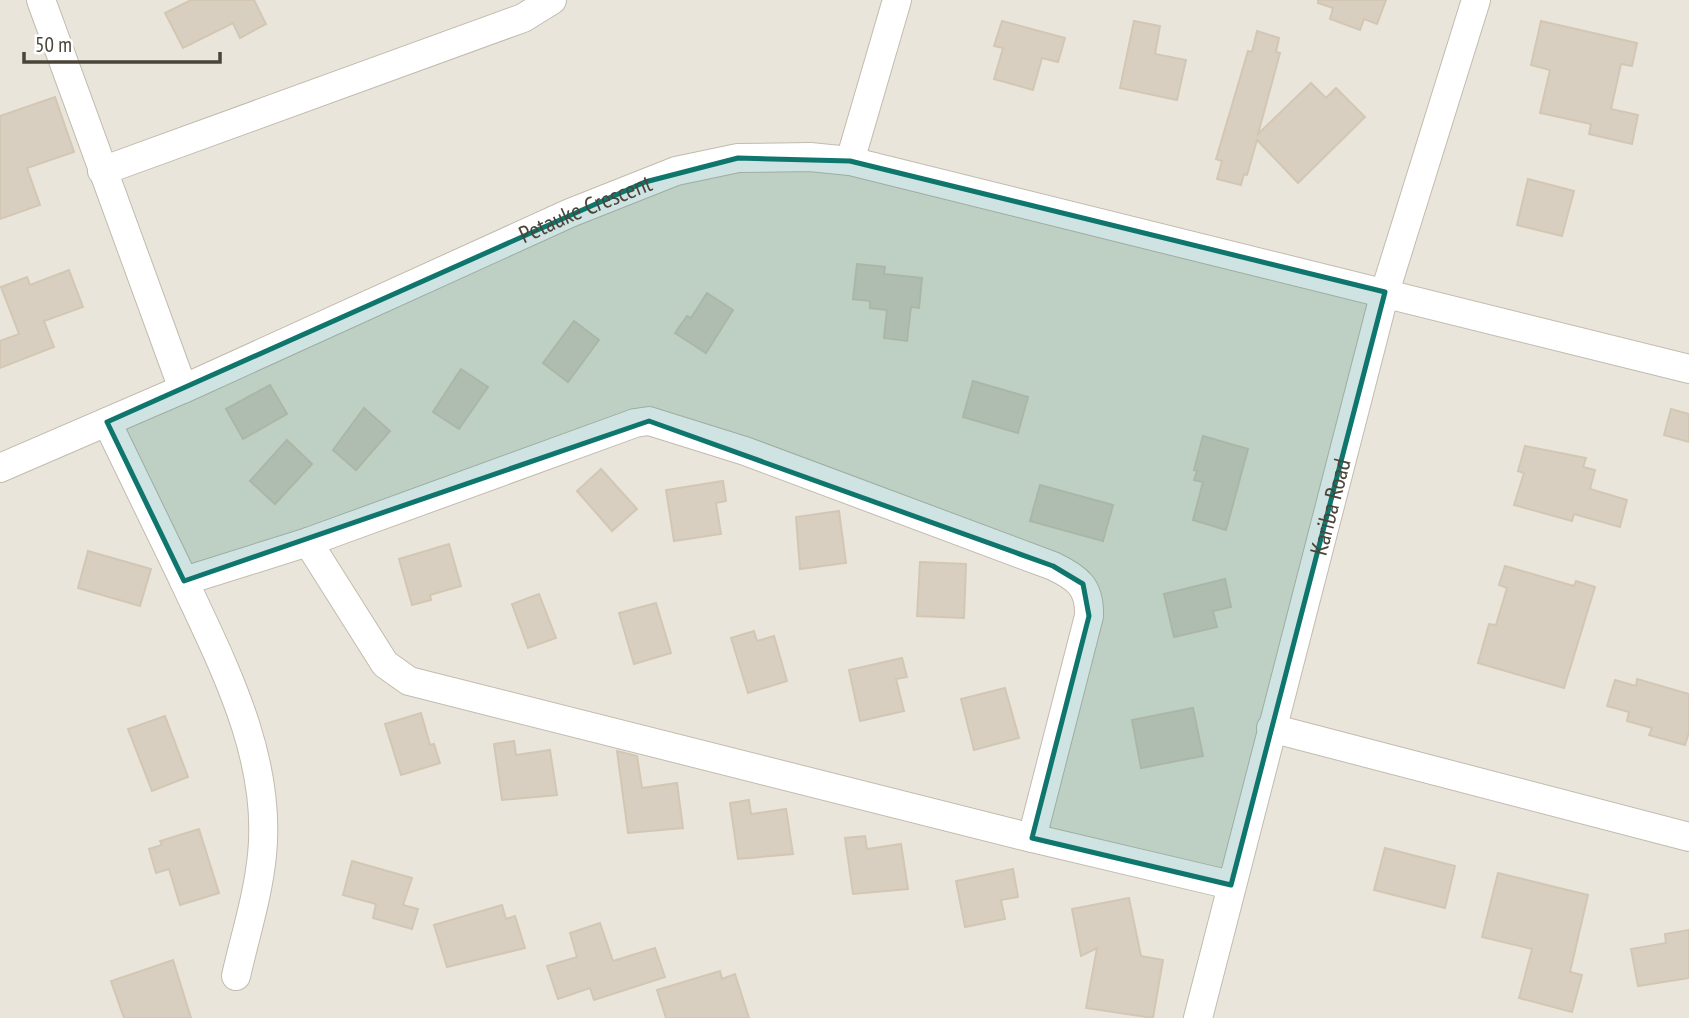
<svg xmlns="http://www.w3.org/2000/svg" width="1689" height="1018" viewBox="0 0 1689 1018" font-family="'PT Sans Narrow',sans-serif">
	<rect width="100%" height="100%" fill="#f6f3ec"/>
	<rect fill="#eae5da" x="0" y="0" width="1689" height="1018"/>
	<g fill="#d8cfc1" stroke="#d3c7b4" stroke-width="2">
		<polygon points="191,0 254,0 266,24 240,38 233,23 183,48 165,13"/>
		<polygon points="1318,0 1386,0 1377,24 1364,19 1360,30 1330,19 1333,8 1318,3"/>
		<polygon points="1002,21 1065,38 1058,62 1042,58 1033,90 994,79 1003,48 994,46"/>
		<polygon points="1134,21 1160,26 1155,54 1186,60 1177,100 1120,88"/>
		<polygon points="1541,21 1637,43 1632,66 1621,64 1611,109 1638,115 1632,144 1589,134 1591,124 1540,113 1550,70 1531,65"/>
		<polygon points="1257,31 1279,38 1276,52 1280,53 1258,134 1311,83 1326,98 1336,88 1365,117 1298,183 1257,140 1247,175 1244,174 1241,185 1217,179 1222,161 1216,159 1248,51 1252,52"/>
		<polygon points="55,97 74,152 27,168 40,205 0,219 0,116"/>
		<polygon points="1528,179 1574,191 1562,236 1517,225"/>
		<polygon points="857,264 885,267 884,274 922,278 919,308 911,307 907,341 884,338 887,310 870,308 870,301 853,299"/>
		<polygon points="69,270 83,307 44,321 54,347 0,368 0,341 19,334 1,287 27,277 30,285"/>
		<polygon points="707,293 733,310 706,353 675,333 687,316 691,318"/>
		<polygon points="574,321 599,340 568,382 543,363"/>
		<polygon points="461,369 488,387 459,429 433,412"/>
		<polygon points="973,381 1028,397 1018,433 963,417"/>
		<polygon points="270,385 287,414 243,439 226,409"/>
		<polygon points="364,408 390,431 356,470 333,450"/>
		<polygon points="1671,409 1689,414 1689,442 1664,435"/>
		<polygon points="1203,436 1248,449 1226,530 1193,520 1203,482 1194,480 1197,471 1194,470"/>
		<polygon points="287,440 312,464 275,504 250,481"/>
		<polygon points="1525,446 1586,458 1583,467 1595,470 1590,489 1627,500 1620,527 1574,514 1572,521 1514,505 1524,473 1518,471"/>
		<polygon points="601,469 637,509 612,531 577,491"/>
		<polygon points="723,481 726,501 716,503 721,534 674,541 666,490"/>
		<polygon points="1040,485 1113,505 1103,541 1030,521"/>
		<polygon points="839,511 846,563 800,569 796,517"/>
		<polygon points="449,544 461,586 430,595 431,600 412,605 399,559"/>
		<polygon points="88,551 151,569 140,606 78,588"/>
		<polygon points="920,562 966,564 964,618 917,616"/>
		<polygon points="1505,566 1574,586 1576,581 1595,587 1564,688 1478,663 1489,624 1496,625 1507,588 1499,585"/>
		<polygon points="1225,579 1231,607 1213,611 1217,627 1174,637 1164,594"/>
		<polygon points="539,594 556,638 528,648 512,604"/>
		<polygon points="656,603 671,653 634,664 619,613"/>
		<polygon points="754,631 757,641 774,636 787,681 748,693 731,638"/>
		<polygon points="902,658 907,677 896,679 904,711 860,721 849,670"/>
		<polygon points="1637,679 1689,694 1689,732 1685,745 1649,735 1652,728 1627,721 1629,712 1607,706 1615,680 1636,686"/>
		<polygon points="1005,688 1019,738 974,750 961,699"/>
		<polygon points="1193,708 1203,756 1141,768 1132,720"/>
		<polygon points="421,713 430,745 434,744 440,763 401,775 385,724"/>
		<polygon points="165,716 188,777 152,791 128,729"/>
		<polygon points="514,741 516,755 550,750 557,795 502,800 494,744"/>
		<polygon points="617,751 637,756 642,788 677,783 683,828 628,833"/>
		<polygon points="749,800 751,814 786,809 793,854 738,859 730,803"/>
		<polygon points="199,829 219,893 180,905 169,869 156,873 149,849 162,845 160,841"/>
		<polygon points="865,836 867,849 901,844 908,889 853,894 845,838"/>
		<polygon points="1385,848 1455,866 1445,908 1374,890"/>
		<polygon points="352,861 412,878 403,905 418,909 412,929 373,918 376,904 343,895"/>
		<polygon points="1013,869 1018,897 1001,900 1005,919 965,927 956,881"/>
		<polygon points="1498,873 1588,895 1570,972 1582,975 1572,1012 1519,998 1532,949 1482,937"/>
		<polygon points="1129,898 1141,956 1163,960 1153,1018 1086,1008 1097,948 1081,956 1072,909"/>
		<polygon points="502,905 506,919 515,916 525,948 447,967 434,925"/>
		<polygon points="600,923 613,961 655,948 665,977 594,1000 590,988 558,999 547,966 577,957 570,933"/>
		<polygon points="1689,930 1689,978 1638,986 1631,949 1666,943 1665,934"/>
		<polygon points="173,960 191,1018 124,1018 111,981"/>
		<polygon points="720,971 722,979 735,974 749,1018 666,1018 657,990"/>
	</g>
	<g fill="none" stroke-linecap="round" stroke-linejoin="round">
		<defs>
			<g id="minor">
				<polyline points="850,161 1689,369"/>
				<polyline points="102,171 523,18 552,0"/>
				<path id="s1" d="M183 389 570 213 676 171 738 158 810 157 850 161 897 0"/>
				<path d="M107 422 184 581 308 542 635 423 649 421 745 451 1053 566C1078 578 1090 587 1089 616L1032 838"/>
				<polyline points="0,468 183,389 41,0"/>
				<polyline points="308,542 385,664 409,681 1032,838 1231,885"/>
				<path d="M184 581C224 667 272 758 262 855 258 896 245 936 236 976"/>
				<polyline points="1271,728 1689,837"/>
				<path id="s2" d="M1198 1018 1385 292 1476 0"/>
			</g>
		</defs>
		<use href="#minor" stroke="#c2bbae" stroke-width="30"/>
		<use href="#minor" stroke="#fff" stroke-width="28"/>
	</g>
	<path fill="#0f766e" fill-opacity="0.2" stroke="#0f766e" stroke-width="5" stroke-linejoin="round" d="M738 158 850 161 1385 292 1231 885 1032 838 1089 616 1083 584 1053 566 649 421 184 581 107 422 645 182Z"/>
	<g text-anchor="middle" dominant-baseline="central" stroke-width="6" stroke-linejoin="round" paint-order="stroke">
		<g font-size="24" fill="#4b4439" stroke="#fff">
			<text stroke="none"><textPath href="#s1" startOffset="441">Petauke Crescent</textPath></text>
			<text stroke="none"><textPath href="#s2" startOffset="528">Kariba Road</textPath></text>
		</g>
	</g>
	<path d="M24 52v10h196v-10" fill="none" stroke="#4b4439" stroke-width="3.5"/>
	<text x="35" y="52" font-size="21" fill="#4b4439" stroke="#ffffff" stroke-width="5" paint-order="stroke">50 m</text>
</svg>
